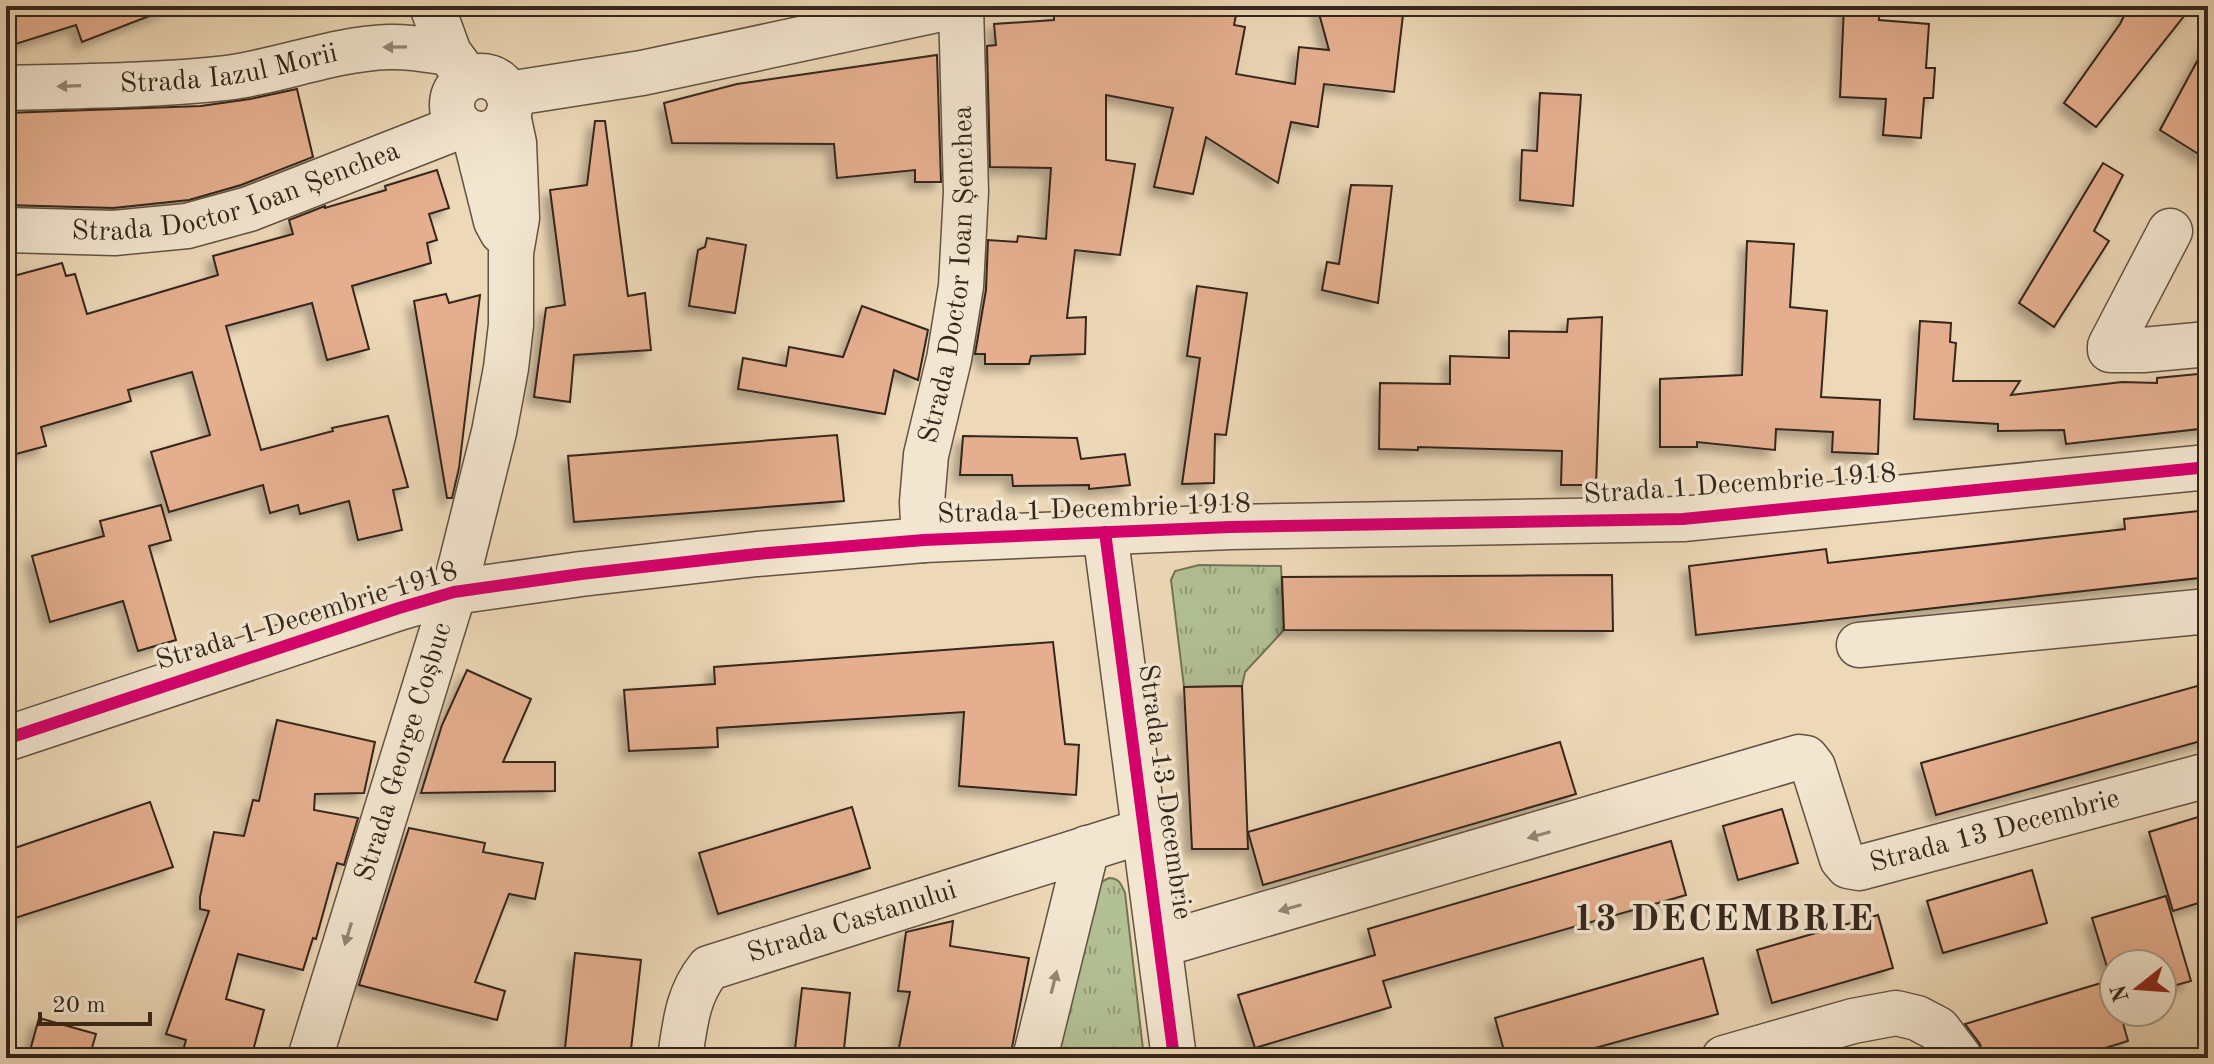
<svg xmlns="http://www.w3.org/2000/svg" width="2214" height="1064" viewBox="0 0 2214 1064" font-family="'Old Standard TT',serif">
	<defs>
		<pattern id="grass-tufts" width="24" height="20" patternUnits="userSpaceOnUse" patternTransform="scale(2)"><rect width="24" height="20" fill="#b2c094"/><path d="M3 7l-1-3M5 7V3M7 7l1-3M15 17l-1-3M17 17v-4M19 17l1-3" fill="none" stroke="#929c78"/></pattern>
		<filter id="shadow"><feDropShadow dx="-7" dy="7" stdDeviation="4" flood-color="#0004"/></filter>
	</defs>
	<rect width="100%" height="100%" fill="#edd8b7"/>
	<filter id="stains"><feTurbulence type="fractalNoise" baseFrequency=".0025" numOctaves="4"/><feColorMatrix values="0 0 0 0 .2 0 0 0 0 .09 0 0 0 0 .02 0 0 0 .5 -.17"/></filter>
	<radialGradient id="worn" r=".72"><stop offset=".6" stop-color="#630" stop-opacity="0"/><stop offset="1" stop-color="#630" stop-opacity=".3"/></radialGradient>
	<g fill="url(#grass-tufts)" stroke="#737358" stroke-width="2">
		<polygon points="1199,565 1281,566 1284,630 1245,672 1242,686 1184,687 1171,580 1175,571"/>
		<path d="M1109 878C1119 878 1121 884 1125 893L1144 1058H1053L1101 882Z"/>
	</g>
	<g fill="#e5af8f" stroke="#34261c" stroke-width="2" filter="url(#shadow)">
		<polygon points="6,6 170,6 170,8 82,42 76,25 6,47"/>
		<polygon points="1107,6 1164,6 1196,12 1198,6 1238,6 1234,25 1245,27 1236,74 1295,84 1299,47 1329,50 1317,6 1404,6 1394,92 1324,84 1318,127 1291,122 1278,183 1206,137 1193,194 1154,187 1173,108 1106,95 1106,160 1135,164 1120,255 1075,250 1067,318 1086,317 1085,354 1031,356 1029,364 985,364 985,354 975,354 986,290 988,240 1017,242 1018,236 1046,239 1051,168 990,167 987,46 996,45 994,24 1054,20 1054,16"/>
		<polygon points="1844,6 1880,6 1879,20 1929,24 1926,68 1935,68 1933,98 1924,98 1921,138 1883,135 1886,99 1840,97"/>
		<polygon points="2129,6 2192,6 2096,127 2064,103 2120,24"/>
		<polygon points="2208,41 2208,160 2160,130"/>
		<polygon points="937,55 941,182 915,182 915,170 837,178 834,144 672,143 664,103 737,84"/>
		<polygon points="297,89 313,157 241,185 189,200 113,208 6,205 6,113 201,106 250,99"/>
		<polygon points="1540,93 1581,95 1573,206 1520,200 1522,150 1537,151"/>
		<polygon points="595,121 605,121 628,296 645,293 651,350 574,355 570,402 534,397 546,308 565,305 550,190 587,185"/>
		<polygon points="2103,163 2123,175 2094,231 2109,241 2054,327 2019,303"/>
		<polygon points="437,170 449,208 429,214 437,240 427,243 431,263 352,286 369,349 327,360 312,303 226,326 261,450 333,431 332,428 388,416 408,487 393,490 402,530 358,540 349,501 300,514 298,505 270,513 263,485 169,512 151,452 210,435 192,372 128,390 131,401 41,427 46,446 12,455 6,434 6,278 62,263 66,276 75,274 87,314 218,275 213,256 293,234 289,220 325,206 325,208 386,190 385,186"/>
		<polygon points="1351,185 1392,186 1378,303 1322,290 1327,262 1339,264"/>
		<polygon points="707,238 746,245 735,313 689,306 698,250 705,247"/>
		<polygon points="1747,241 1794,244 1790,307 1827,311 1821,397 1880,400 1878,454 1832,452 1833,432 1776,429 1775,450 1697,442 1697,447 1660,447 1660,379 1742,375"/>
		<polygon points="1197,286 1247,293 1226,435 1215,434 1214,483 1182,484 1200,358 1187,356"/>
		<polygon points="446,294 449,303 480,295 459,468 452,498 447,498 414,301"/>
		<polygon points="862,306 928,330 918,380 894,370 885,414 738,389 743,358 786,366 789,347 843,357"/>
		<polygon points="1602,317 1596,485 1561,485 1562,451 1418,447 1418,450 1379,449 1380,383 1450,384 1450,356 1509,358 1509,331 1567,332 1568,319"/>
		<polygon points="1920,321 1951,323 1950,342 1956,343 1953,381 2020,381 2011,395 2122,382 2157,383 2157,378 2208,373 2208,428 2066,444 2064,430 1998,431 1998,424 1914,419"/>
		<polygon points="837,435 844,501 574,522 568,456"/>
		<polygon points="963,436 1077,438 1081,459 1125,454 1130,485 1089,489 1089,485 1013,486 1012,475 960,475"/>
		<polygon points="161,505 171,540 149,546 176,640 138,651 123,601 50,622 32,556 104,536 100,521"/>
		<polygon points="2208,510 2208,577 1696,635 1689,566 1826,549 1828,563 2125,529 2124,519"/>
		<polygon points="1612,575 1613,631 1284,630 1282,577"/>
		<polygon points="1053,642 1065,744 1079,745 1076,795 959,786 964,712 717,728 718,747 629,751 624,690 715,684 714,667"/>
		<polygon points="467,670 531,699 503,762 555,762 555,791 421,793 442,725"/>
		<polygon points="2208,683 2208,739 1936,815 1921,763"/>
		<polygon points="1242,686 1248,849 1192,849 1184,687"/>
		<polygon points="277,720 375,742 364,793 315,794 314,810 358,818 344,865 337,863 316,939 313,938 303,970 238,954 226,999 264,1010 251,1058 181,1058 186,1040 166,1034 209,911 200,909 200,897 214,832 244,836 253,800 259,801"/>
		<polygon points="1560,742 1576,794 1263,885 1248,832"/>
		<polygon points="150,802 173,867 6,921 6,851"/>
		<polygon points="852,807 870,868 718,914 699,853"/>
		<polygon points="1782,809 1798,863 1738,880 1723,826"/>
		<polygon points="2208,814 2208,900 2173,911 2149,832"/>
		<polygon points="409,828 485,843 483,852 543,863 535,899 509,894 475,982 505,991 497,1020 359,985"/>
		<polygon points="1671,841 1686,895 1383,981 1391,1007 1255,1048 1238,995 1375,955 1368,929"/>
		<polygon points="2032,870 2047,923 1943,953 1927,901"/>
		<polygon points="2166,896 2191,981 2162,989 2162,964 2114,964 2114,1012 2120,1012 2128,1041 2072,1058 1984,1058 1980,1044 1965,1024 2111,980 2092,918"/>
		<polygon points="1878,915 1893,968 1772,1003 1757,950"/>
		<polygon points="953,921 950,946 1029,958 1010,1058 897,1058 910,992 898,991 906,932"/>
		<polygon points="575,953 641,960 630,1058 564,1058"/>
		<polygon points="1703,958 1718,1014 1559,1058 1506,1058 1495,1018"/>
		<polygon points="802,988 850,993 843,1058 794,1058"/>
		<polygon points="39,1018 96,1034 89,1058 28,1058"/>
	</g>
	<g fill="none" stroke-linecap="round" stroke-linejoin="round">
		<defs>
			<g id="minor">
				<polyline points="432,6 449,53 463,72"/>
				<circle cx="481" cy="105" r="29"/>
				<path id="s1" d="M6 88C79 86 153 86 226 78 281 71 333 49 388 47 409 46 429 50 449 53"/>
				<polyline points="508,94 642,73 955,6"/>
				<polyline points="474,133 496,221 502,232"/>
				<path id="s2" d="M6 230 114 233 187 226 249 209 461 126"/>
				<polyline points="2170,231 2110,346 2110,350 2143,350 2208,344"/>
				<polyline points="1105,532 1174,1058"/>
				<path id="s3" d="M924 540 922 502 926 455 949 359 961 286 966 192 961 6"/>
				<polyline points="1859,645 2208,611"/>
				<polyline points="6,739 399,608 454,592 581,574 757,554 924,540 1230,527 1683,519 2208,467"/>
				<path id="s4" d="M1160 945 1799 757 1806 758 1813 767 1842 859 1848 866 1859 868 2208 775"/>
				<path id="s5" d="M310 1058 454 592 494 432 506 368 511 325V253L517 218 514 143 508 115"/>
				<path id="s6" d="M680 1058C685 1025 687 995 709 968L1143 831"/>
				<polyline points="1035,1058 1087,848"/>
				<polyline points="1724,1058 1853,1021 1896,1013 1917,1018 1938,1029 1960,1058"/>
			</g>
		</defs>
		<use href="#minor" stroke="#625243" stroke-width="47"/>
		<use href="#minor" stroke="#f3e6d0" stroke-width="44"/>
		<defs>
			<g id="cycleway">
				<polyline points="1105,532 1174,1058"/>
				<polyline points="6,739 399,608 454,592 581,574 757,554 924,540 1230,527 1683,519 2208,467"/>
			</g>
		</defs>
		<use href="#cycleway" stroke="#f3e6d0" stroke-width="17"/>
		<use href="#cycleway" stroke="#d6006c" stroke-width="12"/>
	</g>
	<defs><path id="oneway-solid" d="M-6-.8H1V-3.2L6.5 0L1 3.2V.8H-6Z" transform="scale(2)"/></defs>
	<g fill="#948676">
		<use href="#oneway-solid" transform="translate(395 47) rotate(179)"/>
		<use href="#oneway-solid" transform="translate(69 86) rotate(178)"/>
		<use href="#oneway-solid" transform="translate(1539 835) rotate(164)"/>
		<use href="#oneway-solid" transform="translate(1290 908) rotate(164)"/>
		<use href="#oneway-solid" transform="translate(348 934) rotate(107)"/>
		<use href="#oneway-solid" transform="translate(1054 982) rotate(-76)"/>
	</g>
	<g text-anchor="middle" dominant-baseline="central" stroke-width="7" stroke-linejoin="round" paint-order="stroke">
		<g font-size="28" fill="#34261c" stroke="#f3e6d0">
			<text stroke="none"><textPath href="#s1" startOffset="224">Strada Iazul Morii</textPath></text>
			<text stroke="none"><textPath href="#s2" startOffset="236">Strada Doctor Ioan Șenchea</textPath></text>
			<text stroke="none"><textPath href="#s3" startOffset="268">Strada Doctor Ioan Șenchea</textPath></text>
			<text transform="translate(1740 485) rotate(-4)">Strada 1 Decembrie 1918</text>
			<text transform="translate(1094 510) rotate(-2)">Strada 1 Decembrie 1918</text>
			<text transform="translate(307 617) rotate(-17)">Strada 1 Decembrie 1918</text>
			<text stroke="none"><textPath href="#s5" startOffset="320">Strada George Coșbuc</textPath></text>
			<text transform="translate(1164 792) rotate(82)">Strada 13 Decembrie</text>
			<text stroke="none"><textPath href="#s4" startOffset="942">Strada 13 Decembrie</textPath></text>
			<text stroke="none"><textPath href="#s6" startOffset="246">Strada Castanului</textPath></text>
		</g>
		<g font-size="36" font-weight="bold" letter-spacing="2" fill="#34261c" stroke="#f3e6d0">
			<text x="1724" y="921">13 DECEMBRIE</text>
		</g>
	</g>
	<rect width="2214" height="1064" fill="none" stroke="#edd8b7" stroke-width="32"/>
	<rect x="8" y="8" width="2198" height="1048" fill="none" stroke="#34261c" stroke-width="4"/>
	<rect x="16" y="16" width="2182" height="1032" fill="none" stroke="#34261c" stroke-width="2"/>
	<g transform="translate(2138 988) rotate(253)"><circle r="38" fill="#f3e6d0" stroke="#a79988" stroke-width="2"/>
	<path d="M0-6L14 30L0 20L-14 30Z" fill="#8f2418"/>
	<text y="-12" font-size="22" font-weight="bold" text-anchor="middle" fill="#34261c">N</text>
	</g>
	<path d="M40 1012v12h110v-12" fill="none" stroke="#34261c" stroke-width="4"/>
	<text x="52" y="1012" font-size="24" fill="#34261c" stroke="#f3e6d0" stroke-width="6" paint-order="stroke">20 m</text>
	<rect width="100%" height="100%" filter="url(#stains)"/>
	<rect width="100%" height="100%" fill="url(#worn)"/>
</svg>
